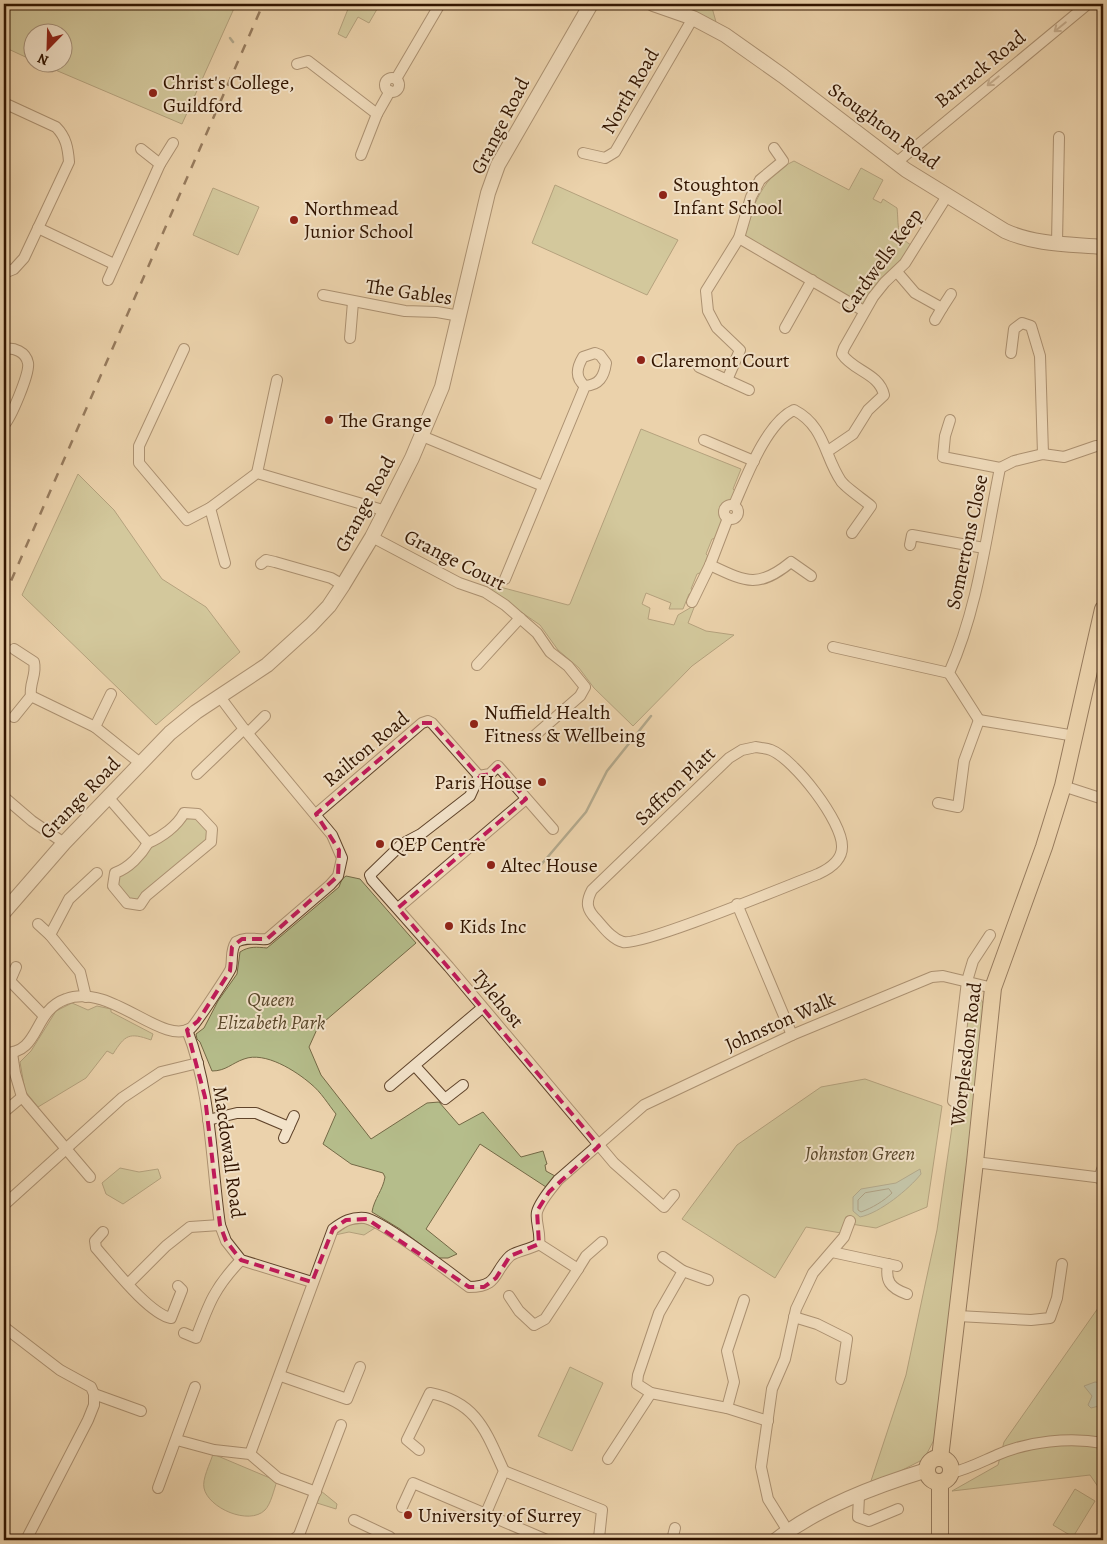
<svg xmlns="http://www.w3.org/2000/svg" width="1107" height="1544" viewBox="0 0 1107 1544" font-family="Alegreya,serif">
	<rect width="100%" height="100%" fill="#ebd2ac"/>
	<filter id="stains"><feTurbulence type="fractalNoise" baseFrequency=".004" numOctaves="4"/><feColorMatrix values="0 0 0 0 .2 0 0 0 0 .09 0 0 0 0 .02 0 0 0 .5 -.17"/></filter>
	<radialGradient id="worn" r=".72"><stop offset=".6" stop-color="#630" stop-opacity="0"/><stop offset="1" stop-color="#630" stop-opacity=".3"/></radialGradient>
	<g fill="#b5bd8b" stroke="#746946">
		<polygon points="4,4 236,4 182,124 39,63 62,62 62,32 32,32 32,60 4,47"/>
		<polygon points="350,4 380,4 369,23 358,17 346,38 338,34"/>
		<polygon points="670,4 711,4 716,22"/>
		<path d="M794 161 849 190 861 168 883 180 873 199 881 203 883 199 897 208C899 225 895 237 913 246L862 304 743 236C753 206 763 175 794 161Z"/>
		<polygon points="555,185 678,240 647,295 532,243"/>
		<polygon points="213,188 259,207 238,255 193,235"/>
		<polygon points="641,429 741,469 733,489 736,492 732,503 724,507 722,512 724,522 717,538 712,539 706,554 709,557 702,572 697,574 691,589 694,591 689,594 683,609 669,609 671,603 646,593 642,604 650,608 648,619 674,625 678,615 695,605 688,623 706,631 734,635 692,666 633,726 594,688 579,668 558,650 540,625 489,590 500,587 568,605 570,604"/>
		<polygon points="78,474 114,510 162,579 206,607 240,652 156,725 22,595"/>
		<path d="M185 817H197L208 831 207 841 176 865 139 901 128 900 117 888V876C129 873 147 857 151 845L159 843 184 822Z"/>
		<path d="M346 876 360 879 416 943 318 1027 309 1047 321 1075 371 1139 427 1103 439 1102 459 1125 483 1112 521 1157 543 1151 547 1164 545 1165 546 1171 555 1176 546 1187 480 1144 426 1229 457 1254 448 1258H439L400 1229 372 1212C374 1199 383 1190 385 1177L383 1173 351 1164 323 1144 336 1114C328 1104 321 1092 311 1084 296 1071 265 1051 244 1059 232 1063 226 1071 212 1071L200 1042 197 1039 196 1034 204 1028 218 1001 237 974 240 952C249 946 257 947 267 948L339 887 342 879Z"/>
		<polygon points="971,996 980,998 985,1006 935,1438 924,1459 869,1487 906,1375 925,1285 937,1230"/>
		<path d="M72 1003 88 1010 97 1006 111 1009V1012L153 1034 151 1040C129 1032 125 1035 113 1054L107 1051 86 1078 38 1107 25 1091 20 1062 31 1051 56 1011Z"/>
		<polygon points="865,1079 942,1106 927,1207 876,1228 845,1223 841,1233 806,1227 775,1278 682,1219 737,1145 821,1087"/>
		<polygon points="120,1168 139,1172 158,1169 161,1178 123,1204 106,1194 102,1183"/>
		<polygon points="365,1223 375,1228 364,1235 349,1232 335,1235 349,1225"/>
		<polygon points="1103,1301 1103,1494 1090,1475 952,1491 998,1465 1004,1442"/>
		<polygon points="570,1367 603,1383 572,1451 538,1436"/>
		<path d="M213 1454 277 1481C274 1489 271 1504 265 1510 249 1526 208 1508 204 1488 202 1479 210 1464 213 1454Z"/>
		<polygon points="1075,1489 1095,1501 1073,1537 1053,1525"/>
		<polygon points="321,1491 337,1504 336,1509 317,1503"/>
	</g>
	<g fill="#98b8a8" stroke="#6f7765">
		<path d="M920 1169 921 1174C909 1189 880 1213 860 1217L853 1211V1197L861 1189 896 1183Z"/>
		<polygon points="1095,1382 1103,1383 1103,1399 1099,1406 1091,1408 1088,1405 1092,1396 1084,1386"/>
	</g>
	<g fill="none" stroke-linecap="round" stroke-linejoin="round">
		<path stroke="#656654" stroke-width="1" d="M889 1189 892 1193C884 1201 872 1208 861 1212L858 1210V1200L865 1193Z"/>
		<g stroke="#6f7765" stroke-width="2.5">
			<polyline points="230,38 233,42"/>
			<polyline points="540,866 586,812 607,771 651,716"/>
			<polyline points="1098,1540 1103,1534"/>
		</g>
		<defs>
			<g id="minor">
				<polyline points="297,64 308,61 377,114"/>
				<circle cx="392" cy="85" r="7"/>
				<polyline points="396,79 440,4"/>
				<path d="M4 103 56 127C66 137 68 148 69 162L24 258 14 269 4 273"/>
				<polyline points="141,149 160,164"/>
				<polyline points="583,153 605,158 615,152 693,18"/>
				<polyline points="361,155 377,114 390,91"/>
				<polyline points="896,163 1088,4"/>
				<polyline points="38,228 114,264"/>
				<polyline points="739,238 864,311"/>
				<polyline points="1057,243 1059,137"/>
				<polyline points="897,272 915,293 942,308 951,294"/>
				<polyline points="108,280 160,164 173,143"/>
				<polyline points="323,295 405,311 437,312 460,316"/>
				<polyline points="935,320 942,308"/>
				<polyline points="785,328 812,280"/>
				<polyline points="350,338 353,302"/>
				<path d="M4 349C14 347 26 352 28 363 30 373 11 418 4 425"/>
				<polyline points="184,349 139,446 139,463 187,520 210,508 257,473 386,511"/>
				<polyline points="1011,353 1014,329 1022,323 1031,326 1040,356 1043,454"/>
				<polyline points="699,367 727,380 740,350 717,328 708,311 706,291 739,238 751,197 760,180 783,161 774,148"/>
				<polyline points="727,380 749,390"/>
				<polyline points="950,420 945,436 943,457 1000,468"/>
				<polyline points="422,436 543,486"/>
				<polyline points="704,440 754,461"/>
				<path d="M828 451 853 434 868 410 884 395C879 373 853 371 842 354L844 348 873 297 885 282 905 263 947 196"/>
				<polyline points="1000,468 1014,461 1043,454 1064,457 1096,446 1103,446"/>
				<polyline points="257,473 277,380"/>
				<circle cx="731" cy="512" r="7"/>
				<path d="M734 505C746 478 766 423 794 410 825 426 824 456 841 481 846 488 863 499 871 506L852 533"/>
				<polyline points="210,508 225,563"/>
				<polyline points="372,537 459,583 485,592 505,605 537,633 550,652 568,666 585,687 580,696 533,737"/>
				<polyline points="910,545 912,535 984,548"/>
				<polyline points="261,564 266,560 275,562 331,578 343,585"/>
				<path d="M710 565C746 582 758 589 791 562L811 576"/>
				<path d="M505 579 585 386C599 385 604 377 606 363L600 355 595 353 583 357C577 367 574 377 585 386"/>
				<polyline points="692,602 710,565 728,518"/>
				<polyline points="833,647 949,673"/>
				<path d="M14 649 34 662C37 675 29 683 31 696"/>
				<polyline points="477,665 520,618"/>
				<polyline points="111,694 95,727 140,763"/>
				<polyline points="14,717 31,696 95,727"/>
				<path d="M979 720 949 673C978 608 986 537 1000 468"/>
				<polyline points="979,720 1075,736"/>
				<polyline points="248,733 265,716"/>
				<path d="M756 747C760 748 766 748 771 750 794 759 843 822 842 847 842 861 829 869 818 874 789 885 643 946 623 942 612 939 604 928 597 920 587 910 585 903 592 890L729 758 742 750Z"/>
				<polyline points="197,774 244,729"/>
				<polyline points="479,776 490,774 498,766 553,829"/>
				<polyline points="1063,786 1103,799"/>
				<polyline points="4,797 32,821 64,843"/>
				<polyline points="108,797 148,843"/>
				<polyline points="938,803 958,807 964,761 979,720"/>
				<path d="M184 813 198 814 212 829 211 842 146 896 140 905 127 903 113 886 115 873C129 868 141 855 148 843 162 837 177 826 184 813Z"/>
				<polyline points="316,814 422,723 428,721 432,723 479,776 470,796 421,834 402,844 370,875 372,880 449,967 614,1163 664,1207 674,1195"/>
				<polyline points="737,904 792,1035"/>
				<polyline points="398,908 526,799"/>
				<polyline points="38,924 50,935 80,972 86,997"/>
				<polyline points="50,935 69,899 97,873"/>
				<polyline points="16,967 10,981 44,1016"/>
				<path d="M187 1030C211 1090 211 1161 220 1225L226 1241 241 1260 312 1282"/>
				<path d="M4 1053C41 1053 32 1011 66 999 110 982 163 1047 191 1028 195 1025 230 972 231 968 233 958 230 951 236 942 247 936 256 940 267 939L330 885 338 876 342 858 332 835 244 729 220 697"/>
				<polyline points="12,1053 15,1073 22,1097 90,1177"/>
				<polyline points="415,1066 445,1099 463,1085"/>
				<polyline points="390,1086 482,1008"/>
				<polyline points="953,1101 967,981 973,961 990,935"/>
				<polyline points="4,1112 22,1097"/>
				<polyline points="208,1120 237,1113 256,1113 289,1127"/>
				<polyline points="284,1138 294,1116"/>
				<polyline points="70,1145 122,1098 161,1072 198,1063"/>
				<polyline points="975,1162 1103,1178"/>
				<polyline points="1099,1178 1103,1167"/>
				<polyline points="4,1205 66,1149"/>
				<path d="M103 1232 95 1241 96 1248C112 1266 149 1314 171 1318L182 1290 178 1286"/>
				<path d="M539 1244C541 1232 535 1222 537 1212 540 1201 551 1189 558 1180L644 1105 792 1035 932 977 943 976 993 988"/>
				<polyline points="832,1252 897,1266"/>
				<polyline points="663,1257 683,1271 659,1313 638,1375 637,1384 651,1393 727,1408 768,1421"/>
				<path d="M888 1264C885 1281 890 1288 907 1294"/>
				<polyline points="578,1269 586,1256 602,1242"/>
				<polyline points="683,1271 708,1280"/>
				<polyline points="128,1284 166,1246 190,1227 220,1225"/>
				<polyline points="509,1296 519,1311 534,1325 545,1319 578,1269 539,1244"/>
				<polyline points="958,1316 1031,1320 1050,1318 1057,1298 1062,1264"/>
				<polyline points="794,1317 817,1324 847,1339 841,1379"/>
				<polyline points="4,1327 60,1370 91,1387 94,1394 94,1405 88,1420 26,1540"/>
				<path d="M184 1333 196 1338C209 1303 215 1287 241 1260"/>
				<polyline points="281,1376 347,1399 360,1367"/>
				<polyline points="94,1394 141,1411"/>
				<polyline points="727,1408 734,1382 727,1351 744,1300"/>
				<polyline points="177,1440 214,1450 250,1454 278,1478 316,1492"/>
				<path d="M419 1450 407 1440 430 1393C477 1402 486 1432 504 1471L486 1513"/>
				<path d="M250 1454 333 1229C344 1221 351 1217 365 1218 383 1221 450 1273 469 1287 499 1287 493 1272 510 1256 516 1251 529 1250 539 1244"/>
				<polyline points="608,1459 651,1393"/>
				<polyline points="504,1471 602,1510 599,1538"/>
				<path d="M951 1473C968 1469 981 1462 997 1455 1029 1441 1070 1437 1103 1443"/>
				<polyline points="158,1488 195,1387"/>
				<polyline points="859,1496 858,1517 869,1521 898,1509"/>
				<polyline points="402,1507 413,1483 547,1540"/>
				<polyline points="354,1520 390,1537"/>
				<polyline points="788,1531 768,1499 761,1467 772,1389 785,1359 796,1309 813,1273 844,1237 850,1221"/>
				<polyline points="272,1540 275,1540"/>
				<polyline points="293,1540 299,1535 341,1425"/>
				<polyline points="672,1540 675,1528"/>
			</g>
			<g id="tertiary">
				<path d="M653 4 693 18 725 35 783 76 906 170 1005 231C1036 245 1070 244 1103 247"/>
				<polyline points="4,912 64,843 170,733 196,712 267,665 311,625 329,606 343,585 372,537 412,458 442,387 488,193 498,165 591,4"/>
				<path d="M776 1540C819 1507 875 1486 927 1470"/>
			</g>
			<g id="primary">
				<polyline points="940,1458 975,1162 993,988 1044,847 1063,786 1103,609"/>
				<circle cx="939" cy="1470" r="12"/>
				<polyline points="940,1540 940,1482"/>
			</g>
		</defs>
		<use href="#minor" stroke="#60442b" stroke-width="12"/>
		<use href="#tertiary" stroke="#60442b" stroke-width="16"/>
		<use href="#primary" stroke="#321500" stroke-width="18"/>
		<use href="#minor" stroke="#f2e2c9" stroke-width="10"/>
		<use href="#tertiary" stroke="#f2e2c9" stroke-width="14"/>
		<use href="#primary" stroke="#ebd2ac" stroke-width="16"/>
		<polyline stroke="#321500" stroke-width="2.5" stroke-dasharray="9 9" stroke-linecap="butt" points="4,597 263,4"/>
	</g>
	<defs><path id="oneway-shaft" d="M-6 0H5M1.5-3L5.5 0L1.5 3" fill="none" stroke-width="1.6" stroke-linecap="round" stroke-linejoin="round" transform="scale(1.25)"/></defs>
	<g stroke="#9c866f">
		<use href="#oneway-shaft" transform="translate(1060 27) rotate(141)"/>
		<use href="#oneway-shaft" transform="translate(993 81) rotate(141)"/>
	</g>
	<path d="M0 0H1107V1544H0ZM422 723H432L479 776 490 774 498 766 526 799 398 908 599 1146 549 1192 537 1211 539 1244 510 1256 496 1278 484 1287H469L367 1219 346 1220 333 1229 312 1282 241 1260 226 1241 220 1225 205 1097 187 1030 198 1021 230 971 232 947 242 939H267L338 876 339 850 316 814Z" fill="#ebd2ac" fill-opacity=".55" fill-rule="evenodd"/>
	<path fill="none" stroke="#c2185b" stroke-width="4" stroke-dasharray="10 6" stroke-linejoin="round" d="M422 723H432L479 776 490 774 498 766 526 799 398 908 599 1146 549 1192 537 1211 539 1244 510 1256 496 1278 484 1287H469L367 1219 346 1220 333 1229 312 1282 241 1260 226 1241 220 1225 205 1097 187 1030 198 1021 230 971 232 947 242 939H267L338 876 339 850 316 814Z"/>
	<g fill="#8f2418" stroke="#f2e2c9" stroke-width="2">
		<circle cx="153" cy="93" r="5"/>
		<circle cx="663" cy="195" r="5"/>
		<circle cx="294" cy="220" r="5"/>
		<circle cx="641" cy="360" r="5"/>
		<circle cx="329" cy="420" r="5"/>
		<circle cx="474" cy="724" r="5"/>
		<circle cx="542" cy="782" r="5"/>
		<circle cx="380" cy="844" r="5"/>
		<circle cx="491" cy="865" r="5"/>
		<circle cx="449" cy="926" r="5"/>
		<circle cx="408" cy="1515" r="5"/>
	</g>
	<g text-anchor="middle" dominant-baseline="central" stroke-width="4" stroke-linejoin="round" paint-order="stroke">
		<g font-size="20" fill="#321500" stroke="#f2e2c9">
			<text transform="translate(980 69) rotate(-39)">Barrack Road</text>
			<text transform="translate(630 91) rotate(-60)">North Road</text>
			<text transform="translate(500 126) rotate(-63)">Grange Road</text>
			<text transform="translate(884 126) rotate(36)">Stoughton Road</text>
			<text transform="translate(881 261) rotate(-54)">Cardwells Keep</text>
			<text transform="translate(409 292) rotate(8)">The Gables</text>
			<text transform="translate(365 504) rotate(-62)">Grange Road</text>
			<text transform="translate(967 542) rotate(-78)">Somertons Close</text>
			<text transform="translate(455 560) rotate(27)">Grange Court</text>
			<text transform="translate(366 749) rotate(-40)">Railton Road</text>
			<text transform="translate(675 786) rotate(-44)">Saffron Platt</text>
			<text transform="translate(80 798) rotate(-46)">Grange Road</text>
			<text transform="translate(498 999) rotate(50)">Tylehost</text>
			<text transform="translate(780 1022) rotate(-24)">Johnston Walk</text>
			<text transform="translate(966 1054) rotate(-83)">Worplesdon Road</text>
			<text transform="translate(229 1152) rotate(82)">Macdowall Road</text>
		</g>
		<g font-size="20" fill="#321500" stroke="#f2e2c9" text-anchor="start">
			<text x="163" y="82">Christ's College,<tspan x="163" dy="23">Guildford</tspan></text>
			<text x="673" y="184">Stoughton<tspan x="673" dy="23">Infant School</tspan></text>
			<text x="304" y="208">Northmead<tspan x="304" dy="23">Junior School</tspan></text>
			<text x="651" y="360">Claremont Court</text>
			<text x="339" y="420">The Grange</text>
			<text x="484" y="712">Nuffield Health<tspan x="484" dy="23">Fitness &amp; Wellbeing</tspan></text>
			<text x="532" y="782" text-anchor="end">Paris House</text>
			<text x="390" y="844">QEP Centre</text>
			<text x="501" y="865">Altec House</text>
			<text x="459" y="926">Kids Inc</text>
			<text x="418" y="1515">University of Surrey</text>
		</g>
		<g font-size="20" font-style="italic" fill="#59472a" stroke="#f2e2c9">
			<text x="271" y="999">Queen<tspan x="271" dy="23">Elizabeth Park</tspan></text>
			<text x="860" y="1153">Johnston Green</text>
		</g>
	</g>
	<rect width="1107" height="1544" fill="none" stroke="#ebd2ac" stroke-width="20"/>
	<rect x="5" y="5" width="1097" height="1534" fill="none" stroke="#321500" stroke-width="2.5"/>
	<rect x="10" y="10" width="1087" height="1524" fill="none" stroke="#321500"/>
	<g transform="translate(48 48) rotate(203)"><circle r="24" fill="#f2e2c9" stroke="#a59079"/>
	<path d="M0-4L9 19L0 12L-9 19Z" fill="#8f2418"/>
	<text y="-8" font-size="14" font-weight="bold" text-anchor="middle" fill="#321500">N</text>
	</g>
	<rect width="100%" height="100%" filter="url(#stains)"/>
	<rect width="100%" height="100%" fill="url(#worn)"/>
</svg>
